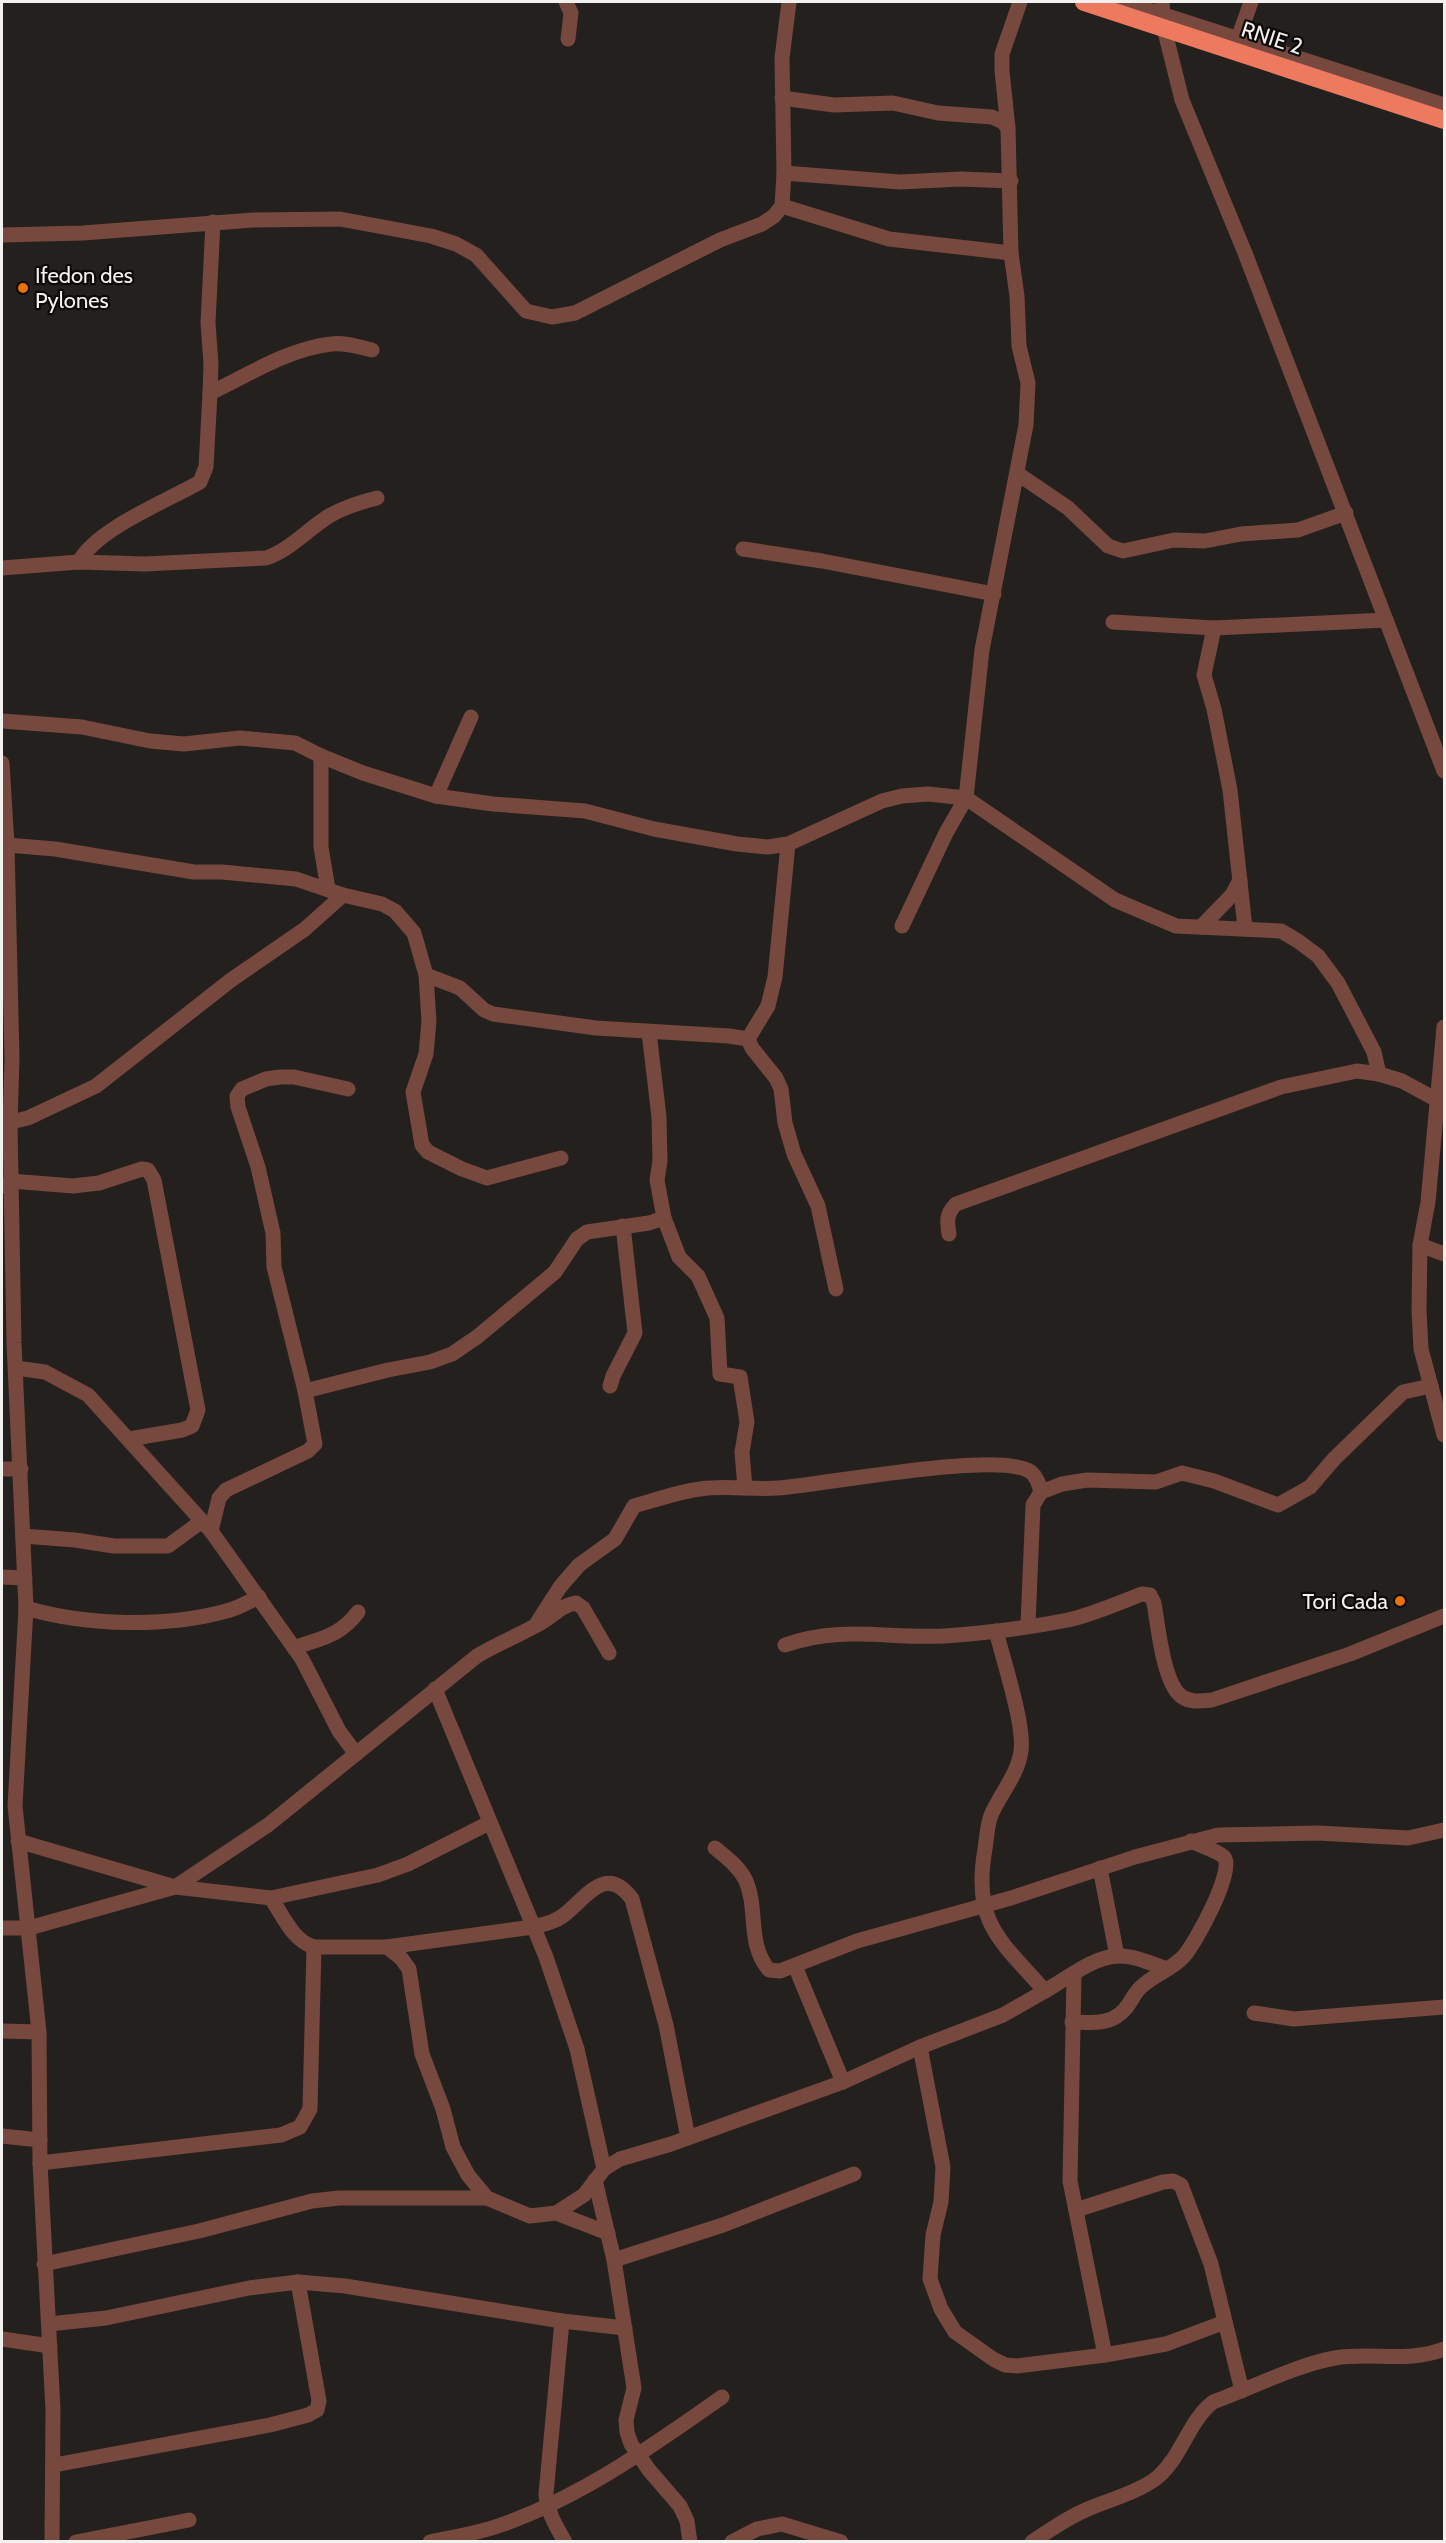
<svg xmlns="http://www.w3.org/2000/svg" width="1446" height="2543" viewBox="0 0 1446 2543" font-family="Cabin,sans-serif">
	<rect width="100%" height="100%" fill="#23201e"/>
	<g fill="none" stroke-linecap="round" stroke-linejoin="round">
		<g stroke="#77483d" stroke-width="15">
			<polyline points="566,2 571,13 568,39"/>
			<polyline points="1124,2 1444,105"/>
			<polyline points="1162,2 1164,28 1182,100 1245,253 1444,771"/>
			<polyline points="1235,47 1251,2"/>
			<polyline points="782,98 834,105 893,103 938,113 992,117 1003,122 1008,128"/>
			<polyline points="784,173 900,182 961,179 1011,181"/>
			<polyline points="782,206 889,239 1011,253"/>
			<polyline points="2,235 83,233 253,220 340,219 431,236 456,244 476,255 526,311 552,317 575,313 720,240 762,224 774,216 782,206 784,173 782,58 789,2"/>
			<path d="M210 393C248 375 288 349 331 344 345 342 359 347 372 350"/>
			<polyline points="1018,474 1068,508 1108,546 1123,551 1174,540 1205,541 1241,534 1298,530 1346,513"/>
			<polyline points="743,549 822,561 994,594"/>
			<path d="M79 562C96 529 167 501 200 482L206 467 210 393 211 364 208 323 213 222"/>
			<path d="M2 568 79 562 145 564 266 558C290 550 308 529 329 516 344 507 361 502 377 498"/>
			<polyline points="1113,622 1214,628 1386,620"/>
			<polyline points="1214,628 1204,675 1214,709 1230,790 1245,928"/>
			<polyline points="2,721 82,727 150,741 184,744 240,738 295,743 321,756 363,773 436,796 493,804 585,811 654,829 737,844 768,847 788,844 882,801 902,796 928,794 966,798 1115,900 1176,926 1281,931 1298,941 1318,956 1338,983 1374,1052 1379,1074 1402,1081 1437,1100"/>
			<polyline points="321,756 321,847 328,889"/>
			<polyline points="2,763 7,845 12,1059 10,1123 14,1343 26,1608 15,1806 39,2032 40,2163 53,2410 52,2542"/>
			<polyline points="436,796 471,717"/>
			<polyline points="7,845 55,849 194,872 222,872 296,879 343,895 382,904 395,911 414,933 426,975 429,1021 426,1054 413,1092 422,1145 428,1152 462,1169 487,1178 561,1158"/>
			<polyline points="902,926 946,833 966,798 982,650 1026,425 1028,383 1019,346 1017,296 1011,253 1008,128 1002,71 1002,54 1020,2"/>
			<polyline points="1201,927 1232,895 1240,880"/>
			<polyline points="426,975 460,988 484,1010 493,1014 596,1028 729,1036 748,1039 768,1006 775,977 788,844"/>
			<polyline points="1444,1027 1428,1202 1420,1245 1419,1310 1421,1349 1444,1435"/>
			<polyline points="748,1039 752,1048 776,1078 781,1089 785,1123 794,1154 818,1206 836,1289"/>
			<polyline points="2,1124 28,1118 96,1086 231,980 305,929 343,895"/>
			<polyline points="4,1186 11,1181 73,1186 99,1183 142,1169 148,1170 154,1180 198,1410 192,1426 182,1430 129,1439"/>
			<polyline points="664,1218 679,1257 698,1276 717,1318 720,1374 740,1377 747,1422 742,1452 745,1488"/>
			<path d="M949 1234C947 1221 946 1214 956 1204L1281 1087 1357 1071 1379 1074"/>
			<polyline points="1420,1245 1444,1254"/>
			<polyline points="16,1368 45,1372 88,1395 211,1531 302,1659 339,1731 356,1754"/>
			<polyline points="610,1386 613,1376 635,1333 623,1226"/>
			<polyline points="305,1391 388,1370 430,1362 452,1354 477,1337 536,1288 555,1272 577,1239 587,1232 649,1223 664,1218 657,1180 660,1161 659,1117 649,1032"/>
			<polyline points="2,1469 21,1469"/>
			<polyline points="211,1531 219,1498 226,1490 308,1451 315,1444 305,1391 274,1267 273,1233 258,1167 238,1107 237,1096 242,1089 266,1079 280,1077 294,1077 348,1089"/>
			<polyline points="23,1536 75,1540 114,1546 168,1546 202,1521"/>
			<polyline points="2,1577 25,1578"/>
			<path d="M26 1608C87 1626 168 1628 230 1610 240 1607 250 1601 259 1597"/>
			<path d="M537 1623 560 1587 579 1565 615 1539 634 1506C656 1500 677 1492 700 1489 726 1485 752 1490 778 1488 823 1485 999 1450 1031 1472 1037 1477 1039 1484 1041 1492"/>
			<polyline points="1028,1625 1033,1505 1041,1492 1062,1484 1087,1480 1156,1482 1182,1473 1214,1481 1278,1505 1310,1487 1334,1459 1403,1392 1431,1386"/>
			<path d="M785 1645C842 1625 888 1639 945 1636 986 1633 1028 1628 1068 1620 1094 1614 1118 1603 1142 1594L1150 1595 1154 1603C1158 1625 1163 1682 1181 1696 1190 1703 1202 1701 1212 1700L1350 1654 1444 1616"/>
			<path d="M294 1648C321 1638 339 1637 358 1612"/>
			<polyline points="435,1689 546,1957 577,2049 604,2169"/>
			<path d="M18 1841 175 1887 271 1898C283 1916 293 1941 314 1947H387L401 1958 409 1969 422 2054 443 2109 453 2147 468 2175 487 2198 530 2216 556 2213 584 2195 604 2169 620 2159 671 2144 843 2082 920 2047 1003 2015 1045 1991C1000 1940 972 1923 985 1849 987 1837 987 1823 992 1813 1001 1793 1018 1774 1021 1751 1025 1726 1003 1659 996 1631"/>
			<path d="M715 1848C726 1857 738 1866 745 1879 759 1908 746 1943 769 1970L780 1971 857 1941 1011 1898 1135 1857 1218 1835 1318 1833 1408 1838 1444 1830"/>
			<polyline points="1100,1868 1117,1956"/>
			<polyline points="271,1898 378,1875 408,1864 489,1823"/>
			<path d="M2 1928H29L175 1887 268 1825 477 1656C499 1643 522 1634 544 1621 555 1614 562 1605 576 1603L583 1608 609 1653"/>
			<path d="M387 1947 533 1927C545 1924 555 1922 564 1915 586 1898 606 1863 632 1899L666 2025 688 2138"/>
			<polyline points="795,1966 843,2082"/>
			<polyline points="1074,1975 1070,2181 1105,2355"/>
			<path d="M1045 1991C1066 1979 1093 1957 1117 1956 1134 1955 1152 1964 1167 1969"/>
			<polyline points="1254,2013 1294,2019 1444,2007"/>
			<path d="M1072 2022C1087 2022 1104 2025 1117 2016 1129 2009 1131 1997 1140 1988 1152 1975 1172 1970 1184 1956 1195 1944 1236 1869 1224 1857 1217 1850 1200 1846 1191 1841"/>
			<polyline points="2,2031 39,2032"/>
			<polyline points="920,2047 943,2167 941,2202 933,2235 930,2279 941,2309 955,2332 993,2359 1005,2365 1017,2366 1105,2355 1166,2344 1225,2322"/>
			<polyline points="2,2136 40,2140"/>
			<polyline points="40,2163 281,2135 300,2127 310,2109 314,1947"/>
			<polyline points="595,2180 614,2260 634,2388 626,2420 627,2432 631,2444 649,2470 680,2506 687,2521 690,2542"/>
			<polyline points="1076,2210 1163,2182 1173,2181 1181,2185 1211,2264 1242,2391"/>
			<polyline points="556,2213 608,2233"/>
			<polyline points="614,2260 723,2225 854,2174"/>
			<polyline points="44,2264 199,2231 312,2201 339,2198 487,2198"/>
			<polyline points="562,2321 625,2328"/>
			<path d="M49 2324 106 2318 249 2288 298 2282 345 2286 562 2321 546 2494C547 2512 556 2526 565 2542"/>
			<polyline points="2,2339 50,2346"/>
			<polyline points="54,2465 270,2425 308,2415 317,2410 319,2401 298,2282"/>
			<polyline points="76,2542 189,2520"/>
			<path d="M430 2542C454 2537 479 2533 501 2525 583 2496 652 2446 722 2397"/>
			<polyline points="732,2542 757,2529 782,2524 841,2542"/>
			<path d="M1032 2542C1050 2530 1068 2517 1088 2509 1109 2500 1142 2491 1159 2476 1183 2454 1188 2422 1213 2402 1249 2389 1299 2364 1335 2358 1371 2352 1409 2363 1444 2349"/>
		</g>
		<polyline stroke="#ed7a5f" stroke-width="18" points="1084,2 1444,120"/>
	</g>
	<g fill="#e8710a" stroke="#0c0a09" stroke-width="2">
		<circle cx="23" cy="288" r="6"/>
		<circle cx="1400" cy="1601" r="6"/>
	</g>
	<g text-anchor="middle" dominant-baseline="central" stroke-width="4.5" stroke-linejoin="round" paint-order="stroke">
		<g font-size="22" fill="#f3f1f0" stroke="#0c0a09">
			<text transform="translate(1272 38) rotate(18)">RNIE 2</text>
		</g>
		<g font-size="22" fill="#f3f1f0" stroke="#0c0a09" text-anchor="start">
			<text x="35" y="275">Ifedon des<tspan x="35" dy="25">Pylones</tspan></text>
			<text x="1388" y="1601" text-anchor="end">Tori Cada</text>
		</g>
	</g>
	<rect width="1446" height="2543" fill="none" stroke="#f3f1f0" stroke-width="6"/>
</svg>
